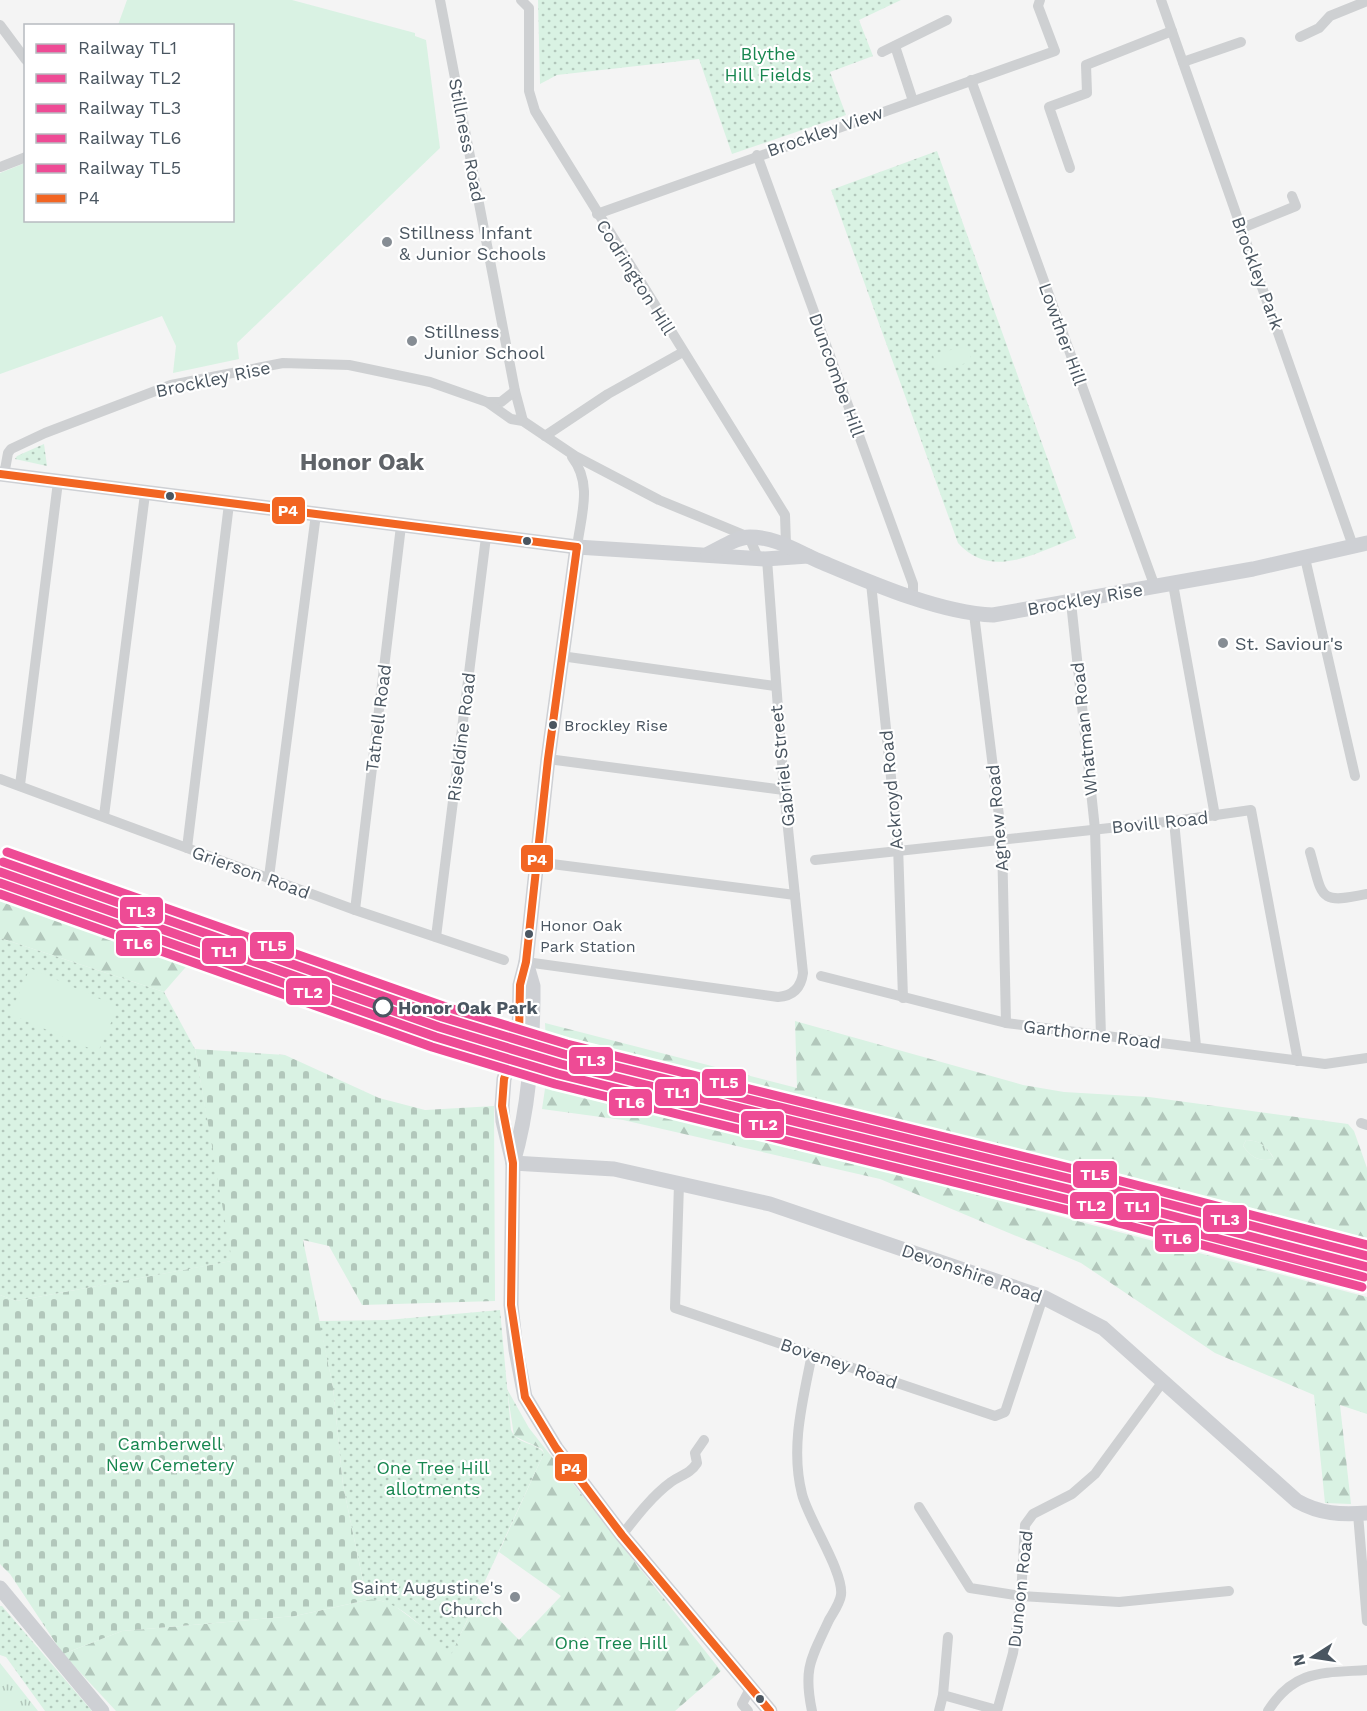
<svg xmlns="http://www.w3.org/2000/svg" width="1367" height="1711" viewBox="0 0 1367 1711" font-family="'Work Sans',sans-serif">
	<defs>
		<pattern id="grass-tufts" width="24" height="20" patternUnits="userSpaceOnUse" patternTransform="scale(1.5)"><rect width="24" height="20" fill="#d9f2e3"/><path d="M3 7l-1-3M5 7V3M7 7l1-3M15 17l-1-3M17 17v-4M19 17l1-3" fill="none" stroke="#b2c7bb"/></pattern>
		<pattern id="forest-firs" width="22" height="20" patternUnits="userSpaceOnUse" patternTransform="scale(1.5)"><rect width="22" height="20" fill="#d9f2e3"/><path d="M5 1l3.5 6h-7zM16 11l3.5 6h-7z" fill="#b2c7bb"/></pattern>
		<pattern id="cemetery-stones" width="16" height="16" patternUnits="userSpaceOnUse" patternTransform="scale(1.5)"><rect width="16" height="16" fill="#d9f2e3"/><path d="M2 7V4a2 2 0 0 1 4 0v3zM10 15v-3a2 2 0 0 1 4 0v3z" fill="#b2c7bb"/></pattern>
		<pattern id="park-dots" width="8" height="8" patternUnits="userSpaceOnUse" patternTransform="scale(1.5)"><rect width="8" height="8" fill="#d9f2e3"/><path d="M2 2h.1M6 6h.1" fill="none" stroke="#b2c7bb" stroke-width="1.8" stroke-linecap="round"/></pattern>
	</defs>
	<rect width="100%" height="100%" fill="#f4f4f4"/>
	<g fill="url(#grass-tufts)">
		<path d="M1246 1140C1262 1141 1266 1146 1274 1159 1259 1162 1252 1158 1243 1146Z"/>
		<polygon points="0,1663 38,1711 0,1711"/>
	</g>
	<g fill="url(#forest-firs)" fill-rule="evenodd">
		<polygon points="0,896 191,961 164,992 0,938"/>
		<path d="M795 1021 1023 1085 1064 1092 1149 1097 1348 1124 1354 1131 1367 1168V1242L798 1108 546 1043 545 1023 797 1088ZM1246 1140C1261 1141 1267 1146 1274 1159 1259 1162 1252 1158 1243 1146Z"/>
		<polygon points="546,1082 1367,1297 1367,1414 1340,1405 1351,1504 1325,1503 1314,1395 1215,1353 1081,1263 880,1179 623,1120 542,1109"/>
		<polygon points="507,1389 529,1428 721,1671 675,1711 116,1711 63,1654 122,1631 295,1616 372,1599 391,1603 423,1627 451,1654 478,1598 519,1640 561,1596 499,1552 544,1453 542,1449 514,1436"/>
	</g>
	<polygon fill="url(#cemetery-stones)" points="195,1049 285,1055 379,1098 425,1110 494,1106 495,1301 362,1305 329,1246 303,1240 333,1387 343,1485 367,1600 295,1616 122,1631 63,1654 10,1574 0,1564 0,1295 16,1301 231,1261"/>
	<g fill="url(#park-dots)">
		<polygon points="538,0 901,0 859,20 873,56 830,72 846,115 732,154 699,59 557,75 540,84"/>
		<path d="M937 151 1076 538C1036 552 992 581 958 543L831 190Z"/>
		<polygon points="44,444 47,466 15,459 17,456"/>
		<polygon points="0,938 164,992 195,1049 232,1261 16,1301 0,1295"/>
		<path d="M500 1310 511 1430C517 1445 536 1442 544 1453L451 1655C431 1636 396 1595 367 1600L343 1485 333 1387 319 1321 387 1320Z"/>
		<polygon points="0,1606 2,1606 92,1711 45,1711 6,1657 0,1655"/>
	</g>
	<g fill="#d9f2e3">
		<polygon points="127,0 292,0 415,33 415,36 426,40 440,148 237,343 239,359 173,373 176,346 162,316 0,374 0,173 25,163 26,220 232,220 232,26 118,25"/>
		<polygon points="968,346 972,362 936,370 933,354"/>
		<polygon points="30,968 118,1007 98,1052 10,1014"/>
	</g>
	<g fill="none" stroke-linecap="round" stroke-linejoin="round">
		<g stroke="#ced0d2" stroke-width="10">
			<polyline points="440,0 515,391 523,421"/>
			<polyline points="521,0 529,8 529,91 535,111 785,515 786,544"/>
			<polyline points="1161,0 1353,546"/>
			<polyline points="0,25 26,60"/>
			<polyline points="1300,37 1319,28 1330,16 1367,1"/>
			<polyline points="895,46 913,101"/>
			<polyline points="882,52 947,20"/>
			<polyline points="1183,62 1241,42"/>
			<polyline points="971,80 1155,587"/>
			<polyline points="757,155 913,584 913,596"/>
			<polyline points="0,167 26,157"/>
			<polyline points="1070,168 1049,107 1087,93 1086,65 1172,31"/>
			<polyline points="597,214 1055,51 1038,6 1040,0"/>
			<polyline points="1242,228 1296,206 1292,196"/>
			<polyline points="487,402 501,402 515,391"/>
			<polyline points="545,436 608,394 683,352"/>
			<path d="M572 457C593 484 581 515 577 547"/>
			<polyline points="4,475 8,453 11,449 45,433 171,385 283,363 349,365 430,382 487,402 511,419 523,421 575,456 659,500 749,537 756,553 752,558"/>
			<polyline points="1305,558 1355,776"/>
			<polyline points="871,583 898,845 903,998"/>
			<polyline points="1173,584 1215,816"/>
			<polyline points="1071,602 1095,829 1101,1037"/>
			<polyline points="974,614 1002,840 1006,1023"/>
			<polyline points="561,656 775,686"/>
			<polyline points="548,759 784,790"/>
			<polyline points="0,779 355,910 504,960"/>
			<polyline points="20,785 58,482"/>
			<polyline points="104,816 145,494"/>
			<polyline points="1174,821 1196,1046"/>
			<polyline points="187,848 229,504"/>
			<path d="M1310 852C1323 897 1317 905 1367 894"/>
			<polyline points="815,860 1174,821 1251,810 1298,1061"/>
			<polyline points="536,862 795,895"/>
			<polyline points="269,877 316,514"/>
			<polyline points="355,910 401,526"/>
			<polyline points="436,937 486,537"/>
			<path d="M526 962 778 997C793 996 801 988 803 973L784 790 767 559"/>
			<polyline points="821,976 1006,1023 1325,1064 1367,1058"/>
			<polyline points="1361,1123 1367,1125"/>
			<polyline points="679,1184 675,1308 995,1416 1005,1412 1043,1297"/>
			<path d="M812 1354C803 1400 790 1447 802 1494 808 1519 844 1572 841 1595 840 1603 833 1613 829 1620 811 1659 803 1668 812 1711"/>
			<polyline points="919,1507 970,1588 1021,1596 1119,1602 1229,1591"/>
			<polyline points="1358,1514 1367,1621"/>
			<path d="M622 1535C636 1517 652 1496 671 1482 681 1475 690 1474 697 1463L695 1453 704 1440"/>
			<polyline points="943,1695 997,1710"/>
			<polyline points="748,1711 742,1704 751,1687"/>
			<polyline points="939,1711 943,1695 948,1637"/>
			<polyline points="997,1711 1013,1653 1021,1596 1025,1525 1033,1514 1072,1494 1095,1474 1164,1380"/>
			<path d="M1268 1711C1294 1669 1324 1673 1367 1670"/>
		</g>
		<g stroke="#ced0d4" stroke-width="15">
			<polyline points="0,474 577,547 765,559 808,556"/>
			<polyline points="577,547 548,759 526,962 520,985 519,1037 504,1079 502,1106 503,1121 513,1163 511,1305 516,1350 525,1397 556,1448 622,1535 770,1711"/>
			<path d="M708 554C721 548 736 537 750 537 776 537 796 551 819 561 869 582 939 613 993 615L1253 569 1367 543"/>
			<path d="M513 1163 614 1169 770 1204 1043 1297 1103 1328 1297 1501C1320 1514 1341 1515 1367 1513"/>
			<path d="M513 1163C529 1109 532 1055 533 999V986L526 962"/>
			<polyline points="0,1588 102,1711"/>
		</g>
		<defs>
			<g id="bus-1">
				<polyline points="0,474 577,547"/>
				<polyline points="577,547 548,759 526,962 520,985 519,1037 504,1079 502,1106 513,1163 511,1305 525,1397 556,1448 622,1535 770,1711"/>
			</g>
		</defs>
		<use href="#bus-1" stroke="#fff" stroke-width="12"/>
		<use href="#bus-1" stroke="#f26522" stroke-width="8"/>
		<defs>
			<polyline id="rail-1" points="0,872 439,1027 561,1064 1089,1194 1367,1267"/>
			<polyline id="rail-2" points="0,883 436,1037 558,1074 1086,1204 1364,1277"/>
			<polyline id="rail-3" points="3,862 442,1017 564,1054 1092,1184 1367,1256"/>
			<polyline id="rail-4" points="0,894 432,1047 555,1084 1084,1214 1362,1287"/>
			<polyline id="rail-5" points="7,852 446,1007 567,1044 1094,1174 1367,1245"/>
		</defs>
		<use href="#rail-1" stroke="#fff" stroke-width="14"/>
		<use href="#rail-2" stroke="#fff" stroke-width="14"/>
		<use href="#rail-3" stroke="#fff" stroke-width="14"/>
		<use href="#rail-4" stroke="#fff" stroke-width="14"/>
		<use href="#rail-5" stroke="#fff" stroke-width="14"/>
		<use href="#rail-1" stroke="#ee4b95" stroke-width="9"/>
		<use href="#rail-2" stroke="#ee4b95" stroke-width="9"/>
		<use href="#rail-3" stroke="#ee4b95" stroke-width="9"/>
		<use href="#rail-4" stroke="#ee4b95" stroke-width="9"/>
		<use href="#rail-5" stroke="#ee4b95" stroke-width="9"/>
	</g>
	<g fill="#868d94" stroke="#fff" stroke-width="2">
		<circle cx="387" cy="242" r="6"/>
		<circle cx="412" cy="341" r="6"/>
		<circle cx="1223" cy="643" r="6"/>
		<circle cx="515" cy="1597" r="6"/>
	</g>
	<g fill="#4a5661" stroke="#fff" stroke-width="2">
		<circle cx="170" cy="496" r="5"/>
		<circle cx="527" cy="541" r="5"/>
		<circle cx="553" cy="725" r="5"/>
		<circle cx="529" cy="934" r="5"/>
		<circle cx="760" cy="1699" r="5"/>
	</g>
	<circle fill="#fff" stroke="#4a5661" stroke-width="3" cx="383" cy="1007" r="9"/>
	<g text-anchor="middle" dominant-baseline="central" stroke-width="4.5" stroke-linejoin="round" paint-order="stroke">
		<g font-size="16" fill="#4a5661" stroke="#fff" text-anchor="start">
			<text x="564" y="725">Brockley Rise</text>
			<text x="540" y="925">Honor Oak<tspan x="540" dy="21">Park Station</tspan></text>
		</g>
		<g font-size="18" fill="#17864f" stroke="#fff">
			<text x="768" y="53">Blythe<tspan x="768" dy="21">Hill Fields</tspan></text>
			<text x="170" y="1443">Camberwell<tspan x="170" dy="21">New Cemetery</tspan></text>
			<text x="433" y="1467">One Tree Hill<tspan x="433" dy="21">allotments</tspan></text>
			<text x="611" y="1642">One Tree Hill</text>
		</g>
		<g font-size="18" fill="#4a5661" stroke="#fff">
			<text transform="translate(825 131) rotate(-19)">Brockley View</text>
			<text transform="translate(467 140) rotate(79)">Stillness Road</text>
			<text transform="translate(1258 273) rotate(70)">Brockley Park</text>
			<text transform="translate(636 277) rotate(58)">Codrington Hill</text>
			<text transform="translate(1063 334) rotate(70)">Lowther Hill</text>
			<text transform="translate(837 375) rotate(70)">Duncombe Hill</text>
			<text transform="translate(213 379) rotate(-12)">Brockley Rise</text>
			<text transform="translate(1085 599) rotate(-10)">Brockley Rise</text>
			<text transform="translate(378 718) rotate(-83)">Tatnell Road</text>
			<text transform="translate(1084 729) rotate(-96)">Whatman Road</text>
			<text transform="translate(461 737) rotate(-83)">Riseldine Road</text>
			<text transform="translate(782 766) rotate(-96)">Gabriel Street</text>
			<text transform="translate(891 790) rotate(-95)">Ackroyd Road</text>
			<text transform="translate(997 818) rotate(-95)">Agnew Road</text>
			<text transform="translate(1160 822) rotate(-6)">Bovill Road</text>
			<text transform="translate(251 872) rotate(20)">Grierson Road</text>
			<text transform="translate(1092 1034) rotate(7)">Garthorne Road</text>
			<text transform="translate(972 1273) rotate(19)">Devonshire Road</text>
			<text transform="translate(839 1363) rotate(19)">Boveney Road</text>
			<text transform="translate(1020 1589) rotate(-84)">Dunoon Road</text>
		</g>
		<g font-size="18" fill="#4a5661" stroke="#fff" text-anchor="start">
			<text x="399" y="232">Stillness Infant<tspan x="399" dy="21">&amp; Junior Schools</tspan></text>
			<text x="424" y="331">Stillness<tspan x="424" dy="21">Junior School</tspan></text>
			<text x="1235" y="643">St. Saviour's</text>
			<text x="503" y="1587" text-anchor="end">Saint Augustine's<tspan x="503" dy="21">Church</tspan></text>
		</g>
		<g font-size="18" font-weight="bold" fill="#4a5661" stroke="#fff" text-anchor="start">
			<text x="398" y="1007">Honor Oak Park</text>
		</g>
		<g font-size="24" font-weight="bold" fill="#5f6368" stroke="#fff">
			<text x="362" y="462">Honor Oak</text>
		</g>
	</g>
	<g stroke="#fff" stroke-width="2">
		<rect x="271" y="496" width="35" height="29" rx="6" fill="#f26522"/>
		<rect x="520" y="844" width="34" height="29" rx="6" fill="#f26522"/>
		<rect x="119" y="896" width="45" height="29" rx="6" fill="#ee4b95"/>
		<rect x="115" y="929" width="46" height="28" rx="6" fill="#ee4b95"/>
		<rect x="249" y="931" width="46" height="29" rx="6" fill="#ee4b95"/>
		<rect x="201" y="937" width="46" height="28" rx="6" fill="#ee4b95"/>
		<rect x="285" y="977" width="46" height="29" rx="6" fill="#ee4b95"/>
		<rect x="568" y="1046" width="46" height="29" rx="6" fill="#ee4b95"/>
		<rect x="701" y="1068" width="46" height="29" rx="6" fill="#ee4b95"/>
		<rect x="654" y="1078" width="45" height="29" rx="6" fill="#ee4b95"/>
		<rect x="608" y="1088" width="45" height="29" rx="6" fill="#ee4b95"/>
		<rect x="740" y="1110" width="45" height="29" rx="6" fill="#ee4b95"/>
		<rect x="1072" y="1160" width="46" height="29" rx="6" fill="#ee4b95"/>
		<rect x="1069" y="1191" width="45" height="29" rx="6" fill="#ee4b95"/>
		<rect x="1115" y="1192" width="45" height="29" rx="6" fill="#ee4b95"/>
		<rect x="1202" y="1204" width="46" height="29" rx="6" fill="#ee4b95"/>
		<rect x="1154" y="1224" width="46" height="29" rx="6" fill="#ee4b95"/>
		<rect x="554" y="1453" width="34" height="29" rx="6" fill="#f26522"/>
	</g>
	<g font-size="16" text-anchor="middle" font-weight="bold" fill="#fff">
		<text x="288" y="516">P4</text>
		<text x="537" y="865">P4</text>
		<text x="141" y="917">TL3</text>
		<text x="138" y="949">TL6</text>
		<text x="272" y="951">TL5</text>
		<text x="224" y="957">TL1</text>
		<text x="308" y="998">TL2</text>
		<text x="591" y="1066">TL3</text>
		<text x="724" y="1088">TL5</text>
		<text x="677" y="1098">TL1</text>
		<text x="630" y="1108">TL6</text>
		<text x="763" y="1130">TL2</text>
		<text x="1095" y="1180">TL5</text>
		<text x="1091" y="1211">TL2</text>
		<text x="1137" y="1212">TL1</text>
		<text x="1225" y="1225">TL3</text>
		<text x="1177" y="1244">TL6</text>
		<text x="571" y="1474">P4</text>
	</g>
	<rect x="24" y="24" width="210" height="198" fill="#ffffff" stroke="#b7bbc0" stroke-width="1.5"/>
	<rect x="36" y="44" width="30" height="9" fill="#ee4b95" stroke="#b7bbc0" stroke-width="1.5"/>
	<text x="78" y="54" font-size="18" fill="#4a5661">Railway TL1</text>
	<rect x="36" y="74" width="30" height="9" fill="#ee4b95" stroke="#b7bbc0" stroke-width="1.5"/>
	<text x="78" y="84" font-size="18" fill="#4a5661">Railway TL2</text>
	<rect x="36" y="104" width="30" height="9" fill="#ee4b95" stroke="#b7bbc0" stroke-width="1.5"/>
	<text x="78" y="114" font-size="18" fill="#4a5661">Railway TL3</text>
	<rect x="36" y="134" width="30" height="9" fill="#ee4b95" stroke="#b7bbc0" stroke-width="1.5"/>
	<text x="78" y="144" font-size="18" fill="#4a5661">Railway TL6</text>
	<rect x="36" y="164" width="30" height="9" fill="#ee4b95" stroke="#b7bbc0" stroke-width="1.5"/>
	<text x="78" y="174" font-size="18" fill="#4a5661">Railway TL5</text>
	<rect x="36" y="194" width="30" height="9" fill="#f26522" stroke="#b7bbc0" stroke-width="1.5"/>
	<text x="78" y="204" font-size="18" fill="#4a5661">P4</text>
	<g transform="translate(1313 1657) rotate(258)" stroke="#ffffff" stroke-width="4.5" paint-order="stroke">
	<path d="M0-4.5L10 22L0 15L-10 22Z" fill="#4a5661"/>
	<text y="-9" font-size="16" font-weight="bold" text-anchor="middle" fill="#4a5661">N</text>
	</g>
</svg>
